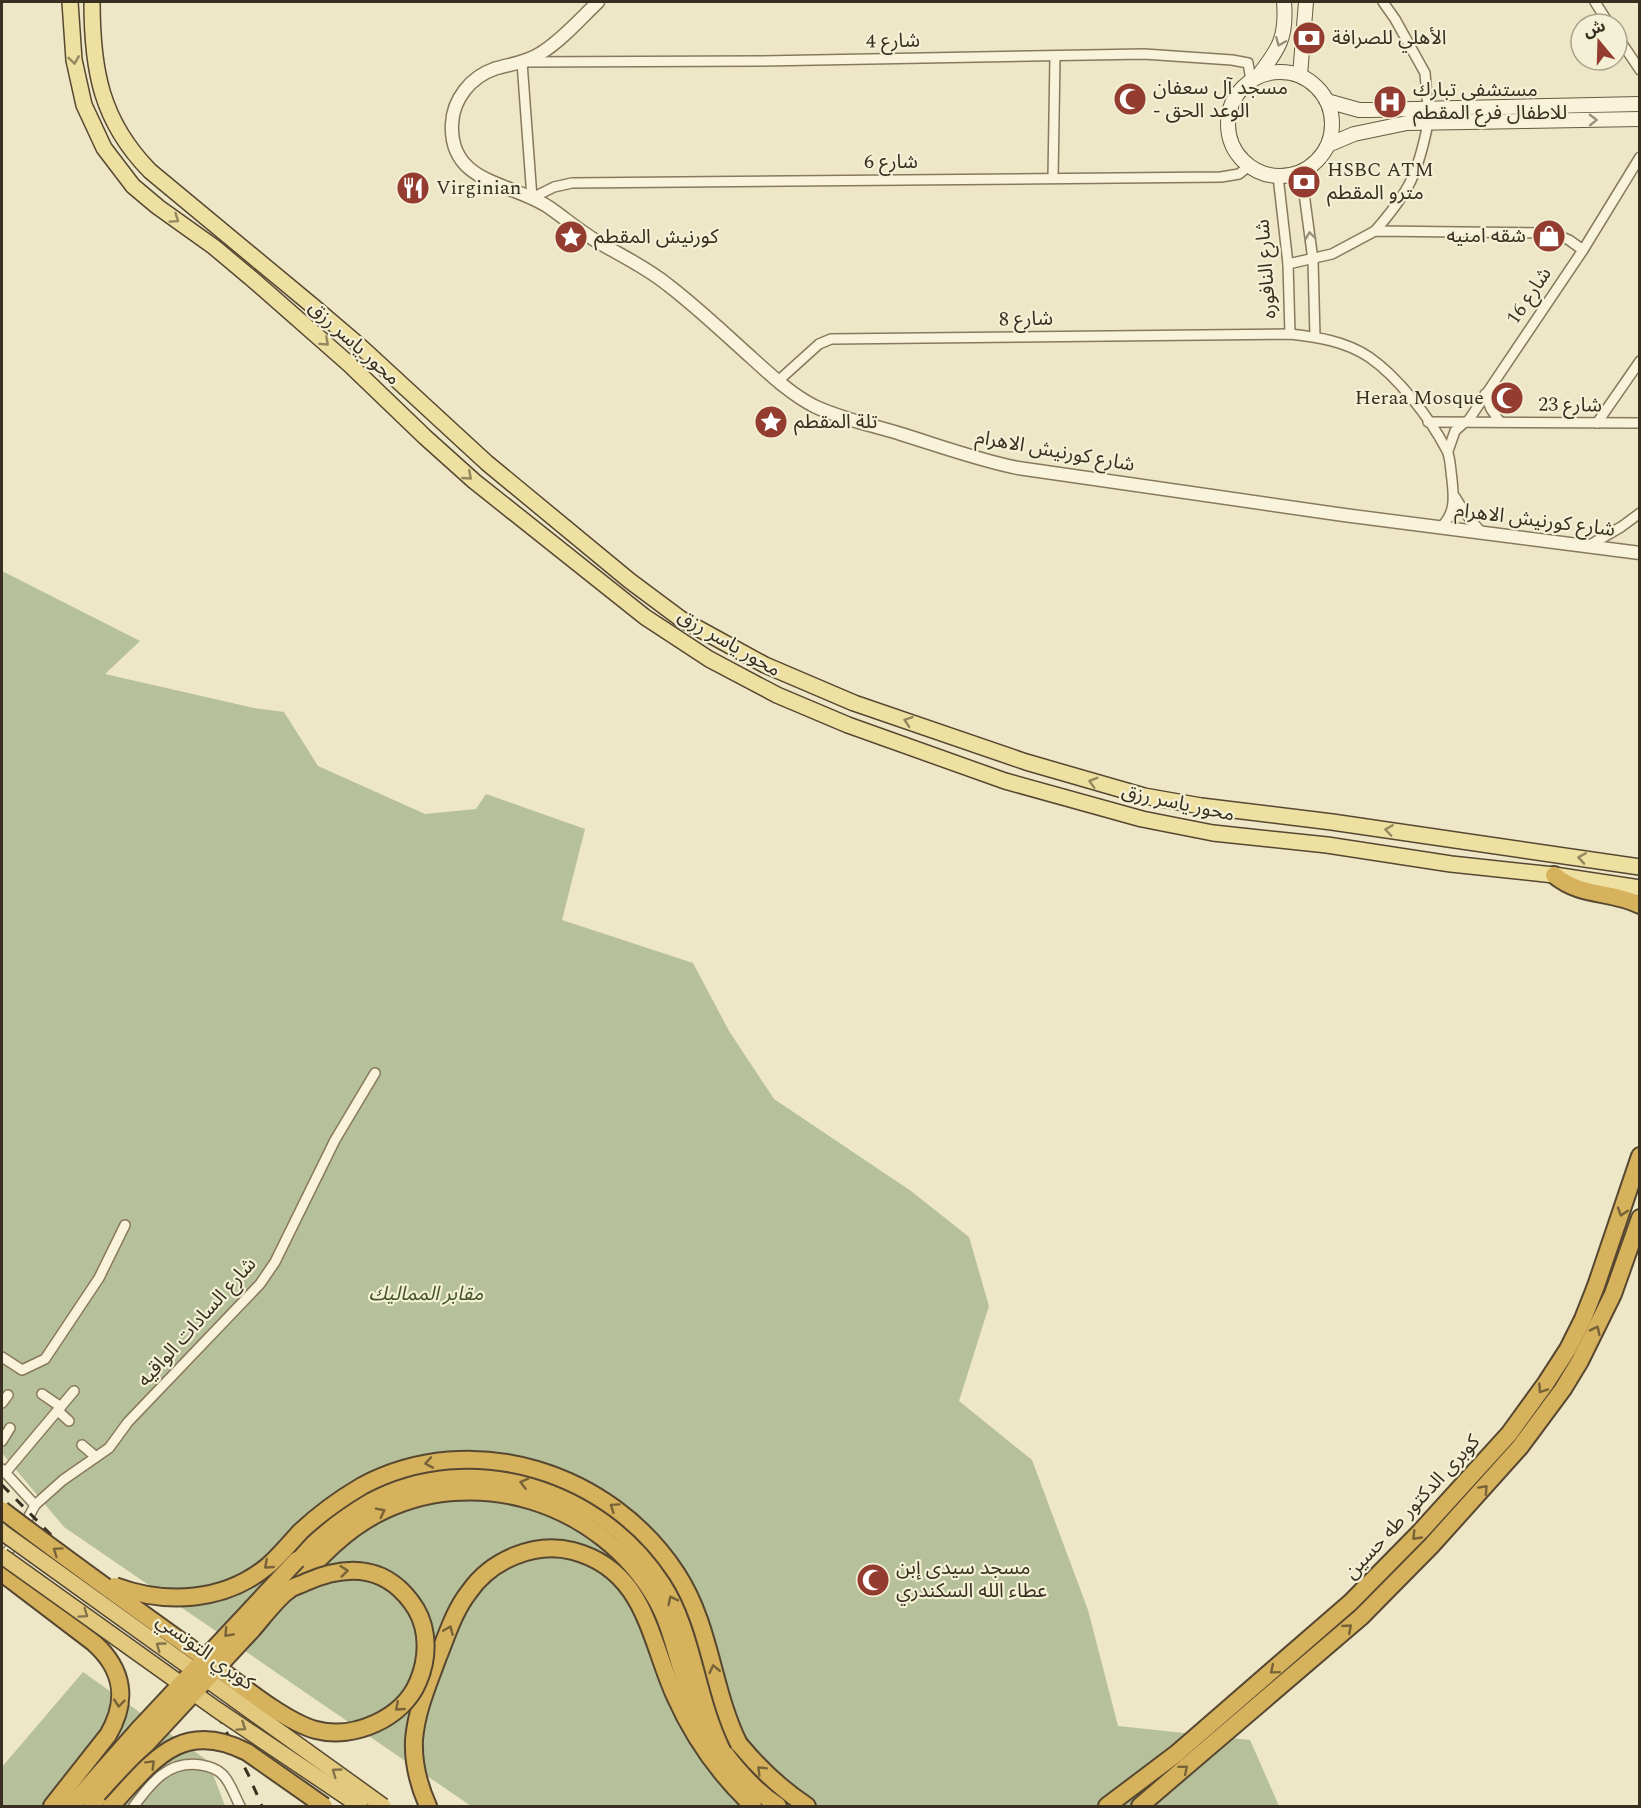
<svg xmlns="http://www.w3.org/2000/svg" width="1641" height="1808" viewBox="0 0 1641 1808" font-family="Spectral,'Noto Sans Arabic',serif">
	<rect width="100%" height="100%" fill="#ede6c7"/>
	<g fill="#b6c09a">
		<polygon points="2,571 140,641 105,674 254,708 284,712 318,766 425,814 476,809 486,794 585,829 562,920 693,963 729,1031 774,1099 911,1191 969,1237 989,1306 959,1401 1032,1460 1088,1610 1118,1726 1250,1740 1279,1806 471,1806 64,1527 2,1453"/>
		<polygon points="83,1672 208,1761 225,1806 2,1806 2,1767"/>
	</g>
	<g fill="none" stroke-linecap="round" stroke-linejoin="round">
		<defs>
			<g id="minor">
				<polyline points="1383,2 1395,19 1425,73 1428,108"/>
				<polyline points="1595,2 1609,24"/>
				<polyline points="1617,36 1640,70"/>
				<polyline points="1249,166 1239,174 1221,177 572,183 554,187 532,198 522,62 760,61 1144,54 1232,60 1248,63 1251,80"/>
				<polyline points="1301,171 1313,260 1315,337"/>
				<polyline points="1278,176 1288,264 1290,334"/>
				<polyline points="1053,178 1055,57"/>
				<path d="M1375 231C1409 192 1418 174 1428 123"/>
				<polyline points="1288,264 1332,254 1375,231 1553,233 1569,240 1583,250"/>
				<path d="M778 381 819 344 831 339 1290 334C1317 337 1345 341 1369 357 1398 377 1430 418 1446 449 1450 455 1450 464 1451 471 1453 492 1458 511 1441 527"/>
				<polyline points="1485,394 1491,409 1500,422"/>
				<polyline points="1468,421 1583,250 1640,157"/>
				<polyline points="1428,422 1640,423"/>
				<polyline points="1597,423 1640,361"/>
				<polyline points="1448,451 1455,431 1465,422"/>
				<polyline points="1455,497 1465,513 1481,532"/>
				<polyline points="1588,546 1621,527 1640,513"/>
				<polyline points="2,1357 22,1370 45,1359 99,1278 125,1225"/>
				<polyline points="42,1394 61,1407"/>
				<polyline points="2,1403 8,1395"/>
				<polyline points="58,1411 69,1421"/>
				<polyline points="2,1441 10,1428"/>
				<polyline points="82,1445 96,1457"/>
				<polyline points="2,1469 35,1505"/>
				<polyline points="5,1473 74,1391"/>
				<polyline points="2,1560 20,1533 35,1505 63,1480 109,1448 128,1422 260,1284 275,1262 335,1140 375,1073"/>
				<path d="M134 1806C151 1783 168 1760 201 1765 207 1766 217 1769 222 1774 230 1781 235 1797 240 1806"/>
			</g>
			<path id="tertiary" d="M598 2C580 19 562 40 541 53 526 63 510 64 494 69 471 77 453 99 452 124 449 185 513 182 550 208 567 220 581 232 598 242 622 256 646 267 668 285 698 308 725 334 753 359 773 377 791 394 814 406 841 419 872 425 901 434 940 446 978 460 1018 468L1344 515 1640 553"/>
			<g id="secondary">
				<circle cx="1280" cy="124" r="52"/>
				<polyline points="1300,75 1306,2"/>
				<path d="M1258 76C1279 49 1287 37 1284 2"/>
				<polyline points="1327,101 1359,110 1370,110 1640,104"/>
				<polyline points="1328,145 1354,134 1407,123 1640,119"/>
			</g>
			<g id="primary">
				<polyline points="70,2 74,60 84,105 104,148 133,186 158,207 214,247 251,278 349,364 425,437 474,481 645,617 709,659 777,695 848,725 1005,781 1142,819 1213,833 1327,845 1451,864 1554,875 1640,888"/>
				<path d="M92 2C92 70 101 121 150 171L314 307 361 347 487 463 630 581 681 619 765 665 854 703 1026 762 1144 796 1201 806 1332 822 1640 867"/>
			</g>
			<g id="motorway">
				<path d="M1554 875C1582 898 1609 890 1640 905"/>
				<path d="M297 1560C319 1537 340 1518 367 1502 464 1449 598 1482 658 1575 687 1619 691 1669 715 1713 721 1726 731 1735 740 1745 760 1769 781 1789 807 1806"/>
				<path d="M2 1573 94 1643C124 1670 128 1701 108 1735L52 1806"/>
				<path d="M290 1589C316 1562 341 1533 375 1515 474 1462 600 1502 656 1599 672 1627 676 1658 688 1688 706 1732 738 1779 778 1806"/>
				<polyline points="71,1806 139,1729"/>
				<polyline points="91,1806 149,1741"/>
				<path d="M428 1806C419 1786 413 1763 414 1740 416 1712 428 1684 438 1657 447 1635 454 1611 469 1592 491 1560 535 1541 573 1551 645 1570 649 1638 675 1696 694 1739 719 1774 753 1806"/>
				<polyline points="1107,1806 1176,1754 1351,1602 1420,1532 1509,1434 1546,1383 1568,1349 1583,1319 1596,1286 1640,1156"/>
				<polyline points="1140,1806 1361,1617 1431,1546 1520,1447 1563,1389 1580,1361 1613,1294 1640,1218"/>
			</g>
		</defs>
		<use href="#minor" stroke="#88795d" stroke-width="12"/>
		<use href="#tertiary" stroke="#88795d" stroke-width="15"/>
		<use href="#secondary" stroke="#695a40" stroke-width="16"/>
		<use href="#primary" stroke="#564731" stroke-width="18"/>
		<use href="#motorway" stroke="#564731" stroke-width="20"/>
		<use href="#minor" stroke="#f8f3da" stroke-width="9"/>
		<use href="#tertiary" stroke="#f8f3da" stroke-width="12"/>
		<use href="#secondary" stroke="#f8f3da" stroke-width="14"/>
		<use href="#primary" stroke="#eee0a1" stroke-width="15"/>
		<use href="#motorway" stroke="#d7b25c" stroke-width="16"/>
		<polyline stroke="#382f20" stroke-width="3" stroke-dasharray="10 10" stroke-linecap="butt" points="2,1485 58,1542 175,1632 248,1774 262,1806"/>
		<defs>
			<g id="trunk-bridge">
				<polyline points="2,1532 383,1806"/>
				<polyline points="2,1556 216,1709 360,1806"/>
			</g>
			<g id="motorway-bridge">
				<path d="M2 1510C70 1562 140 1612 210 1662 237 1682 285 1722 316 1730 354 1740 403 1718 418 1682 428 1659 429 1631 416 1609 389 1566 350 1563 306 1582 301 1585 294 1586 289 1590 277 1598 261 1620 251 1631 217 1668 183 1704 149 1741"/>
				<path d="M115 1586C166 1605 225 1602 269 1565 280 1555 290 1543 300 1532 319 1514 340 1499 362 1486 472 1427 611 1472 677 1574 711 1626 712 1690 739 1744"/>
				<polyline points="139,1729 297,1560"/>
				<path d="M111 1806C152 1762 181 1718 247 1752L324 1806"/>
			</g>
		</defs>
		<use href="#trunk-bridge" stroke="#564731" stroke-width="18" stroke-linecap="butt"/>
		<use href="#motorway-bridge" stroke="#564731" stroke-width="20" stroke-linecap="butt"/>
		<use href="#trunk-bridge" stroke="#e2c97e" stroke-width="15"/>
		<use href="#motorway-bridge" stroke="#d7b25c" stroke-width="16"/>
	</g>
	<defs><path id="oneway-chevron" d="M-2-3.5L2.5 0L-2 3.5" fill="none" stroke-width="1.6" stroke-linecap="round" stroke-linejoin="round" transform="scale(1.5)"/></defs>
	<g stroke="#98917d">
		<use href="#oneway-chevron" transform="translate(1280 42) rotate(112)"/>
		<use href="#oneway-chevron" transform="translate(1593 120) rotate(-1)"/>
		<use href="#oneway-chevron" transform="translate(1310 236) rotate(-97)"/>
	</g>
	<g stroke="#938860">
		<use href="#oneway-chevron" transform="translate(74 60) rotate(82)"/>
		<use href="#oneway-chevron" transform="translate(175 219) rotate(34)"/>
		<use href="#oneway-chevron" transform="translate(325 342) rotate(42)"/>
		<use href="#oneway-chevron" transform="translate(468 476) rotate(41)"/>
		<use href="#oneway-chevron" transform="translate(908 721) rotate(-161)"/>
		<use href="#oneway-chevron" transform="translate(1093 782) rotate(-164)"/>
		<use href="#oneway-chevron" transform="translate(1389 830) rotate(-172)"/>
		<use href="#oneway-chevron" transform="translate(1582 858) rotate(-171)"/>
	</g>
	<g stroke="#786338">
		<use href="#oneway-chevron" transform="translate(1622 1212) rotate(108)"/>
		<use href="#oneway-chevron" transform="translate(1596 1330) rotate(-64)"/>
		<use href="#oneway-chevron" transform="translate(1542 1389) rotate(124)"/>
		<use href="#oneway-chevron" transform="translate(429 1463) rotate(170)"/>
		<use href="#oneway-chevron" transform="translate(524 1483) rotate(-166)"/>
		<use href="#oneway-chevron" transform="translate(1484 1489) rotate(-47)"/>
		<use href="#oneway-chevron" transform="translate(614 1507) rotate(-145)"/>
		<use href="#oneway-chevron" transform="translate(381 1512) rotate(-27)"/>
		<use href="#oneway-chevron" transform="translate(1416 1536) rotate(134)"/>
		<use href="#oneway-chevron" transform="translate(57 1551) rotate(-145)"/>
		<use href="#oneway-chevron" transform="translate(268 1565) rotate(139)"/>
		<use href="#oneway-chevron" transform="translate(344 1571) rotate(-6)"/>
		<use href="#oneway-chevron" transform="translate(672 1600) rotate(-116)"/>
		<use href="#oneway-chevron" transform="translate(1348 1628) rotate(-41)"/>
		<use href="#oneway-chevron" transform="translate(449 1630) rotate(-67)"/>
		<use href="#oneway-chevron" transform="translate(228 1633) rotate(133)"/>
		<use href="#oneway-chevron" transform="translate(714 1669) rotate(-103)"/>
		<use href="#oneway-chevron" transform="translate(1274 1670) rotate(140)"/>
		<use href="#oneway-chevron" transform="translate(119 1703) rotate(96)"/>
		<use href="#oneway-chevron" transform="translate(399 1707) rotate(139)"/>
		<use href="#oneway-chevron" transform="translate(151 1764) rotate(-45)"/>
		<use href="#oneway-chevron" transform="translate(1184 1769) rotate(-40)"/>
		<use href="#oneway-chevron" transform="translate(761 1770) rotate(-135)"/>
	</g>
	<g stroke="#84744a">
		<use href="#oneway-chevron" transform="translate(84 1614) rotate(35)"/>
		<use href="#oneway-chevron" transform="translate(160 1646) rotate(-144)"/>
		<use href="#oneway-chevron" transform="translate(242 1727) rotate(34)"/>
		<use href="#oneway-chevron" transform="translate(336 1772) rotate(-144)"/>
	</g>
	<defs>
		<symbol id="bank-disc" viewBox="-11 -11 22 22"><circle r="9.5" fill="#943c2f" stroke="#f4f0d6"/><path d="M-6-4H6V4H-6ZM0-2.3a2.3 2.3 0 1 0 0 4.6a2.3 2.3 0 1 0 0-4.6Z" fill="#fff"/></symbol>
		<symbol id="mosque-disc" viewBox="-11 -11 22 22"><circle r="9.5" fill="#943c2f" stroke="#f4f0d6"/><path d="M3.5-4.9A6 6 0 1 0 3.5 4.9A5 5 0 1 1 3.5-4.9Z" fill="#fff"/></symbol>
		<symbol id="hospital-disc" viewBox="-11 -11 22 22"><circle r="9.5" fill="#943c2f" stroke="#f4f0d6"/><path d="M-5-5h3v3.5h4V-5h3V5h-3V1.5h-4V5h-3Z" fill="#fff"/></symbol>
		<symbol id="restaurant-disc" viewBox="-11 -11 22 22"><circle r="9.5" fill="#943c2f" stroke="#f4f0d6"/><path d="M-5-6h1v4h1v-4h1v4h1v-4h1v5L-1.5 .5V6h-2V.5L-5-1ZM5-6V6H3V1.5H1.5Q1.5-4 5-6Z" fill="#fff"/></symbol>
		<symbol id="shop-disc" viewBox="-11 -11 22 22"><circle r="9.5" fill="#943c2f" stroke="#f4f0d6"/><path d="M-5-2.5h2.3a2.7 3.5 0 0 1 5.4 0H5L5.5 6h-11ZM-1.5-2.5h3a1.5 2.3 0 0 0-3 0Z" fill="#fff"/></symbol>
		<symbol id="sight-disc" viewBox="-11 -11 22 22"><circle r="9.5" fill="#943c2f" stroke="#f4f0d6"/><path d="M0-6L1.8-2.2L6-1.7L2.9 1.2L3.7 5.4L0 3.3L-3.7 5.4L-2.9 1.2L-6-1.7L-1.8-2.2Z" fill="#fff"/></symbol>
	</defs>
	<g fill-rule="evenodd">
		<use href="#bank-disc" x="1290" y="19" width="38" height="38"/>
		<use href="#mosque-disc" x="1111" y="80" width="38" height="38"/>
		<use href="#hospital-disc" x="1371" y="83" width="38" height="38"/>
		<use href="#bank-disc" x="1285" y="163" width="38" height="38"/>
		<use href="#restaurant-disc" x="394" y="169" width="38" height="38"/>
		<use href="#shop-disc" x="1530" y="217" width="38" height="38"/>
		<use href="#sight-disc" x="552" y="218" width="38" height="38"/>
		<use href="#mosque-disc" x="1488" y="379" width="38" height="38"/>
		<use href="#sight-disc" x="752" y="403" width="38" height="38"/>
		<use href="#mosque-disc" x="854" y="1561" width="38" height="38"/>
	</g>
	<g text-anchor="middle" dominant-baseline="central" stroke-width="4.5" stroke-linejoin="round" paint-order="stroke">
		<g font-size="20" fill="#382f20" stroke="#f4f0d6" text-anchor="start">
			<text x="1332" y="38">الأهلي للصرافة</text>
			<text x="1153" y="88">مسجد آل سعفان<tspan x="1153" dy="23">- الوعد الحق</tspan></text>
			<text x="1413" y="90">مستشفى تبارك<tspan x="1413" dy="23">للاطفال فرع المقطم</tspan></text>
			<text x="1327" y="170">HSBC ATM<tspan x="1327" dy="23">مترو المقطم</tspan></text>
			<text x="436" y="188">Virginian</text>
			<text x="1526" y="236" text-anchor="end">شقه امنيه</text>
			<text x="594" y="237">كورنيش المقطم</text>
			<text x="1484" y="398" text-anchor="end">Heraa Mosque</text>
			<text x="794" y="422">تلة المقطم</text>
			<text x="896" y="1568">مسجد سيدى إبن<tspan x="896" dy="23">عطاء الله السكندري</tspan></text>
		</g>
		<g font-size="20" fill="#382f20" stroke="#f4f0d6">
			<text transform="translate(893 41) rotate(-1)">شارع 4</text>
			<text x="891" y="162">شارع 6</text>
			<text transform="translate(1266 269) rotate(-94)">شارع النافوره</text>
			<text transform="translate(1529 296) rotate(-56)">شارع 16</text>
			<text transform="translate(1026 319) rotate(-1)">شارع 8</text>
			<text transform="translate(354 343) rotate(42)">محور ياسر رزق</text>
			<text transform="translate(1570 405) rotate(1)">شارع 23</text>
			<text transform="translate(1055 451) rotate(10)">شارع كورنيش الاهرام</text>
			<text transform="translate(1535 520) rotate(7)">شارع كورنيش الاهرام</text>
			<text transform="translate(729 643) rotate(30)">محور ياسر رزق</text>
			<text transform="translate(1178 803) rotate(12)">محور ياسر رزق</text>
			<text transform="translate(197 1322) rotate(-48)">شارع السادات الواقيه</text>
			<text transform="translate(1412 1507) rotate(-47)">كوبرى الدكتور طه حسين</text>
			<text transform="translate(205 1652) rotate(36)">كوبري التونسي</text>
		</g>
		<g font-size="20" font-style="italic" fill="#435427" stroke="#f4f0d6">
			<text x="426" y="1294">مقابر المماليك</text>
		</g>
	</g>
	<rect width="1641" height="1808" fill="none" stroke="#382f20" stroke-width="6"/>
	<g transform="translate(1599 42) rotate(341)"><circle r="28" fill="#f4f0d6" stroke="#a9a38d" stroke-width="1.5"/>
	<path d="M0-4.5L10 22L0 15L-10 22Z" fill="#943c2f"/>
	<text y="-9" font-size="16" font-weight="bold" text-anchor="middle" fill="#382f20">ش</text>
	</g>
</svg>
